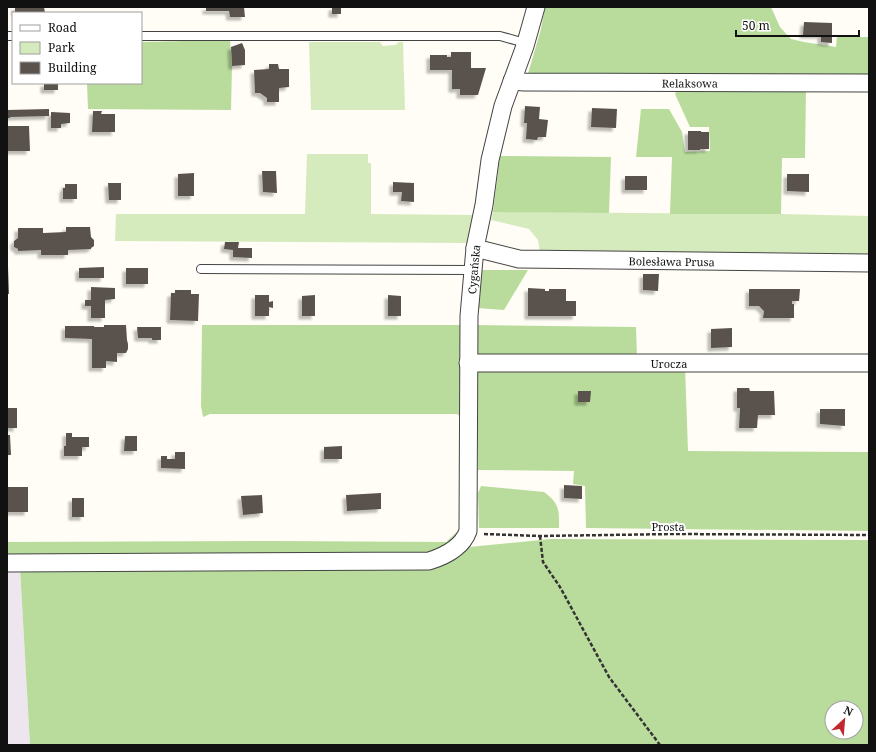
<svg xmlns="http://www.w3.org/2000/svg" width="876" height="752" viewBox="0 0 876 752" font-family="'Noto Serif',serif">
	<defs>
		<filter id="shadow"><feDropShadow dx="-3.5" dy="3.5" stdDeviation="1" flood-color="#0004"/></filter>
	</defs>
	<rect width="100%" height="100%" fill="#fffdf5"/>
	<polygon fill="#eee6ef" points="7,568 20,568 30,745 7,745"/>
	<g fill="#d5ebbd">
		<polygon points="309,42 380,42 383,46 395,45 399,42 403,42 405,110 311,110"/>
		<polygon points="307,154 368,154 368,163 371,163 371,214 476,215 469,243 115,241 116,214 305,214"/>
		<polygon points="493,212 781,214 869,216 869,259 540,252 538,240 529,229 491,220"/>
	</g>
	<g fill="#b9dc9c" fill-rule="evenodd">
		<polygon points="545,7 771,7 780,27 791,39 804,42 836,47 837,37 869,37 869,80 527,77 541,29"/>
		<polygon points="230,40 232,66 231,110 88,109 87,83 141,83 141,42"/>
		<polygon points="678,88 806,89 805,158 782,158 781,214 670,214 672,157 636,157 641,109 669,109 682,132 685,152 710,151 709,127 690,127 675,94"/>
		<polygon points="500,156 611,157 609,213 493,212"/>
		<polygon points="482,270 528,270 504,310 477,308"/>
		<polygon points="202,325 462,325 462,418 457,414 210,414 203,417 201,406"/>
		<polygon points="476,325 636,327 637,358 476,358"/>
		<polygon points="685,367 688,451 869,452 869,531 586,528 585,486 573,484 574,471 478,470 477,373 482,369"/>
		<path d="M481 486 544 492C560 504 559 510 559 528H479L478 493Z"/>
		<polygon points="458,531 456,539 428,556 7,558 7,542 276,541 446,542"/>
		<path d="M551 539 869 540V745H30L20 568H428L469 547ZM832 708H856V732H832Z"/>
	</g>
	<g fill="#5a524d" filter="url(#shadow)">
		<polygon points="15,7 44,7 45,13 15,13"/>
		<polygon points="206,7 244,7 245,17 230,17 229,11 206,11"/>
		<rect x="332" y="7" width="9" height="7"/>
		<polygon points="804,22 832,23 832,43 821,42 821,35 803,35"/>
		<polygon points="242,43 245,50 245,65 232,66 231,47"/>
		<polygon points="451,52 471,52 471,68 486,68 478,95 460,95 460,89 452,89 452,70 430,70 430,55 447,55 447,57 451,57"/>
		<polygon points="269,64 278,64 279,69 289,69 289,87 279,88 279,102 267,102 267,98 260,93 255,93 254,70 269,69"/>
		<rect x="44" y="83" width="14" height="7"/>
		<polygon points="525,106 540,107 539,119 548,120 546,137 538,137 537,140 526,139 527,123 524,123"/>
		<polygon points="592,108 617,109 616,128 591,127"/>
		<polygon points="49,109 49,116 10,117 10,118 7,118 7,110"/>
		<polygon points="93,111 102,111 101,114 115,114 115,132 92,132"/>
		<polygon points="51,112 70,113 70,123 61,124 61,128 51,128"/>
		<polygon points="7,126 29,126 30,151 7,151"/>
		<polygon points="688,131 701,131 701,132 709,132 709,149 700,149 700,150 688,150"/>
		<polygon points="262,171 276,171 277,193 263,192"/>
		<polygon points="194,173 194,196 178,196 178,174"/>
		<polygon points="787,174 809,174 809,192 787,191"/>
		<rect x="625" y="176" width="22" height="14"/>
		<polygon points="393,182 414,183 414,202 401,201 402,192 393,192"/>
		<polygon points="108,183 121,183 121,200 109,200"/>
		<polygon points="65,184 77,184 77,199 63,199 63,188 65,188"/>
		<polygon points="66,227 90,227 91,237 94,240 94,246 91,248 91,249 68,250 68,255 41,255 41,250 18,251 18,249 14,247 14,241 18,238 18,228 43,228 43,233 66,232"/>
		<polygon points="225,242 239,242 238,248 252,248 252,258 233,257 233,250 224,249"/>
		<polygon points="7,267 8,267 9,294 7,294"/>
		<polygon points="104,267 104,278 79,278 79,268"/>
		<rect x="126" y="268" width="22" height="16"/>
		<polygon points="643,274 659,274 658,291 643,290"/>
		<polygon points="91,287 115,288 115,299 105,300 105,318 91,318 91,306 85,306 85,300 91,300"/>
		<polygon points="528,288 545,289 545,291 549,291 549,289 566,289 566,301 576,301 576,316 528,316"/>
		<polygon points="749,289 800,289 799,301 792,301 792,304 794,304 794,318 763,318 764,311 759,306 749,306"/>
		<polygon points="175,290 191,290 191,294 199,294 198,321 170,320 171,293 175,293"/>
		<polygon points="255,295 269,295 269,302 273,301 273,308 269,307 269,316 255,316"/>
		<polygon points="315,295 315,316 302,316 302,296"/>
		<polygon points="388,295 401,296 401,316 388,316"/>
		<polygon points="104,325 126,325 127,340 128,344 128,349 126,353 117,353 117,362 106,361 106,368 92,368 92,339 65,338 65,326 94,326 94,327 104,327"/>
		<polygon points="137,327 161,327 161,340 152,340 152,338 138,338"/>
		<polygon points="732,328 732,347 711,348 711,329"/>
		<polygon points="737,388 749,388 750,391 774,391 775,415 758,415 757,428 739,428 740,408 737,408"/>
		<polygon points="578,391 591,391 590,402 578,402"/>
		<rect x="7" y="408" width="10" height="20"/>
		<polygon points="820,409 845,409 845,426 820,424"/>
		<polygon points="66,433 72,433 72,437 89,437 89,447 82,447 82,456 64,456 64,446 66,446"/>
		<polygon points="7,435 10,435 11,455 7,455"/>
		<polygon points="125,436 137,436 137,451 124,451"/>
		<polygon points="342,446 342,459 324,459 324,447"/>
		<polygon points="175,452 185,452 185,469 161,468 161,456 167,456 167,459 175,459"/>
		<polygon points="564,485 582,486 582,499 564,498"/>
		<rect x="7" y="487" width="21" height="25"/>
		<polygon points="381,493 381,509 347,511 346,495"/>
		<polygon points="262,495 263,513 243,515 241,496"/>
		<rect x="72" y="498" width="12" height="19"/>
	</g>
	<g fill="none" stroke-linecap="round" stroke-linejoin="round">
		<defs>
			<g id="lane">
				<polyline points="7,36 13,36"/>
				<polyline points="141,36 500,36 518,41 525,46"/>
				<polyline points="201,269 473,270"/>
			</g>
			<g id="street">
				<path id="s1" d="M512 81 524 82 869 83"/>
				<path id="s2" d="M475 248 519 259 869 263"/>
				<path id="s3" d="M468 363H869"/>
				<path id="s4" d="M7 563 429 561C445 556 462 548 468 531L469 316 475 248 484 205 490 160 503 106 525 46 536 7"/>
			</g>
		</defs>
		<use href="#lane" stroke="#444" stroke-width="10"/>
		<use href="#street" stroke="#444" stroke-width="19"/>
		<g stroke="#333" stroke-width="2.5" stroke-dasharray="4 2" stroke-linecap="butt">
			<polyline points="484,534 540,536 675,534 869,535"/>
			<polyline points="540,536 543,562 560,587 609,677 660,745"/>
		</g>
		<use href="#lane" stroke="#fff" stroke-width="8"/>
		<use href="#street" stroke="#fff" stroke-width="17"/>
	</g>
	<g text-anchor="middle" dominant-baseline="central" stroke-width="4" stroke-linejoin="round" paint-order="stroke">
		<g font-size="11" fill="#111" stroke="#fff">
			<text stroke="none"><textPath href="#s1" startOffset="178">Relaksowa</textPath></text>
			<text stroke="none"><textPath href="#s2" startOffset="198">Bolesława Prusa</textPath></text>
			<text stroke="none"><textPath href="#s4" startOffset="735">Cygańska</textPath></text>
			<text stroke="none"><textPath href="#s3" startOffset="201">Urocza</textPath></text>
			<text x="668" y="526">Prosta</text>
		</g>
	</g>
	<rect width="876" height="752" fill="none" stroke="#111111" stroke-width="16"/>
	<rect x="12" y="12" width="130" height="72" fill="#ffffff" stroke="#a0a0a0"/>
	<rect x="20" y="25" width="20" height="6" fill="#ffffff" stroke="#a0a0a0"/>
	<text x="48" y="32" font-size="12" fill="#111111">Road</text>
	<rect x="20" y="42" width="20" height="12" fill="#d5ebbd" stroke="#a0a0a0"/>
	<text x="48" y="52" font-size="12" fill="#111111">Park</text>
	<rect x="20" y="62" width="20" height="12" fill="#5a524d" stroke="#a0a0a0"/>
	<text x="48" y="72" font-size="12" fill="#111111">Building</text>
	<g transform="translate(844 720) rotate(26)"><circle r="19" fill="#ffffff" stroke="#a0a0a0"/>
	<path d="M0-3L7 15L0 10L-7 15Z" fill="#c4262e"/>
	<text y="-6" font-size="11" font-weight="bold" text-anchor="middle" fill="#111111">N</text>
	</g>
	<path d="M736 30v6h123v-6" fill="none" stroke="#111111" stroke-width="2"/>
	<text x="742" y="30" font-size="12" fill="#111111" stroke="#ffffff" stroke-width="3" paint-order="stroke">50 m</text>
</svg>
